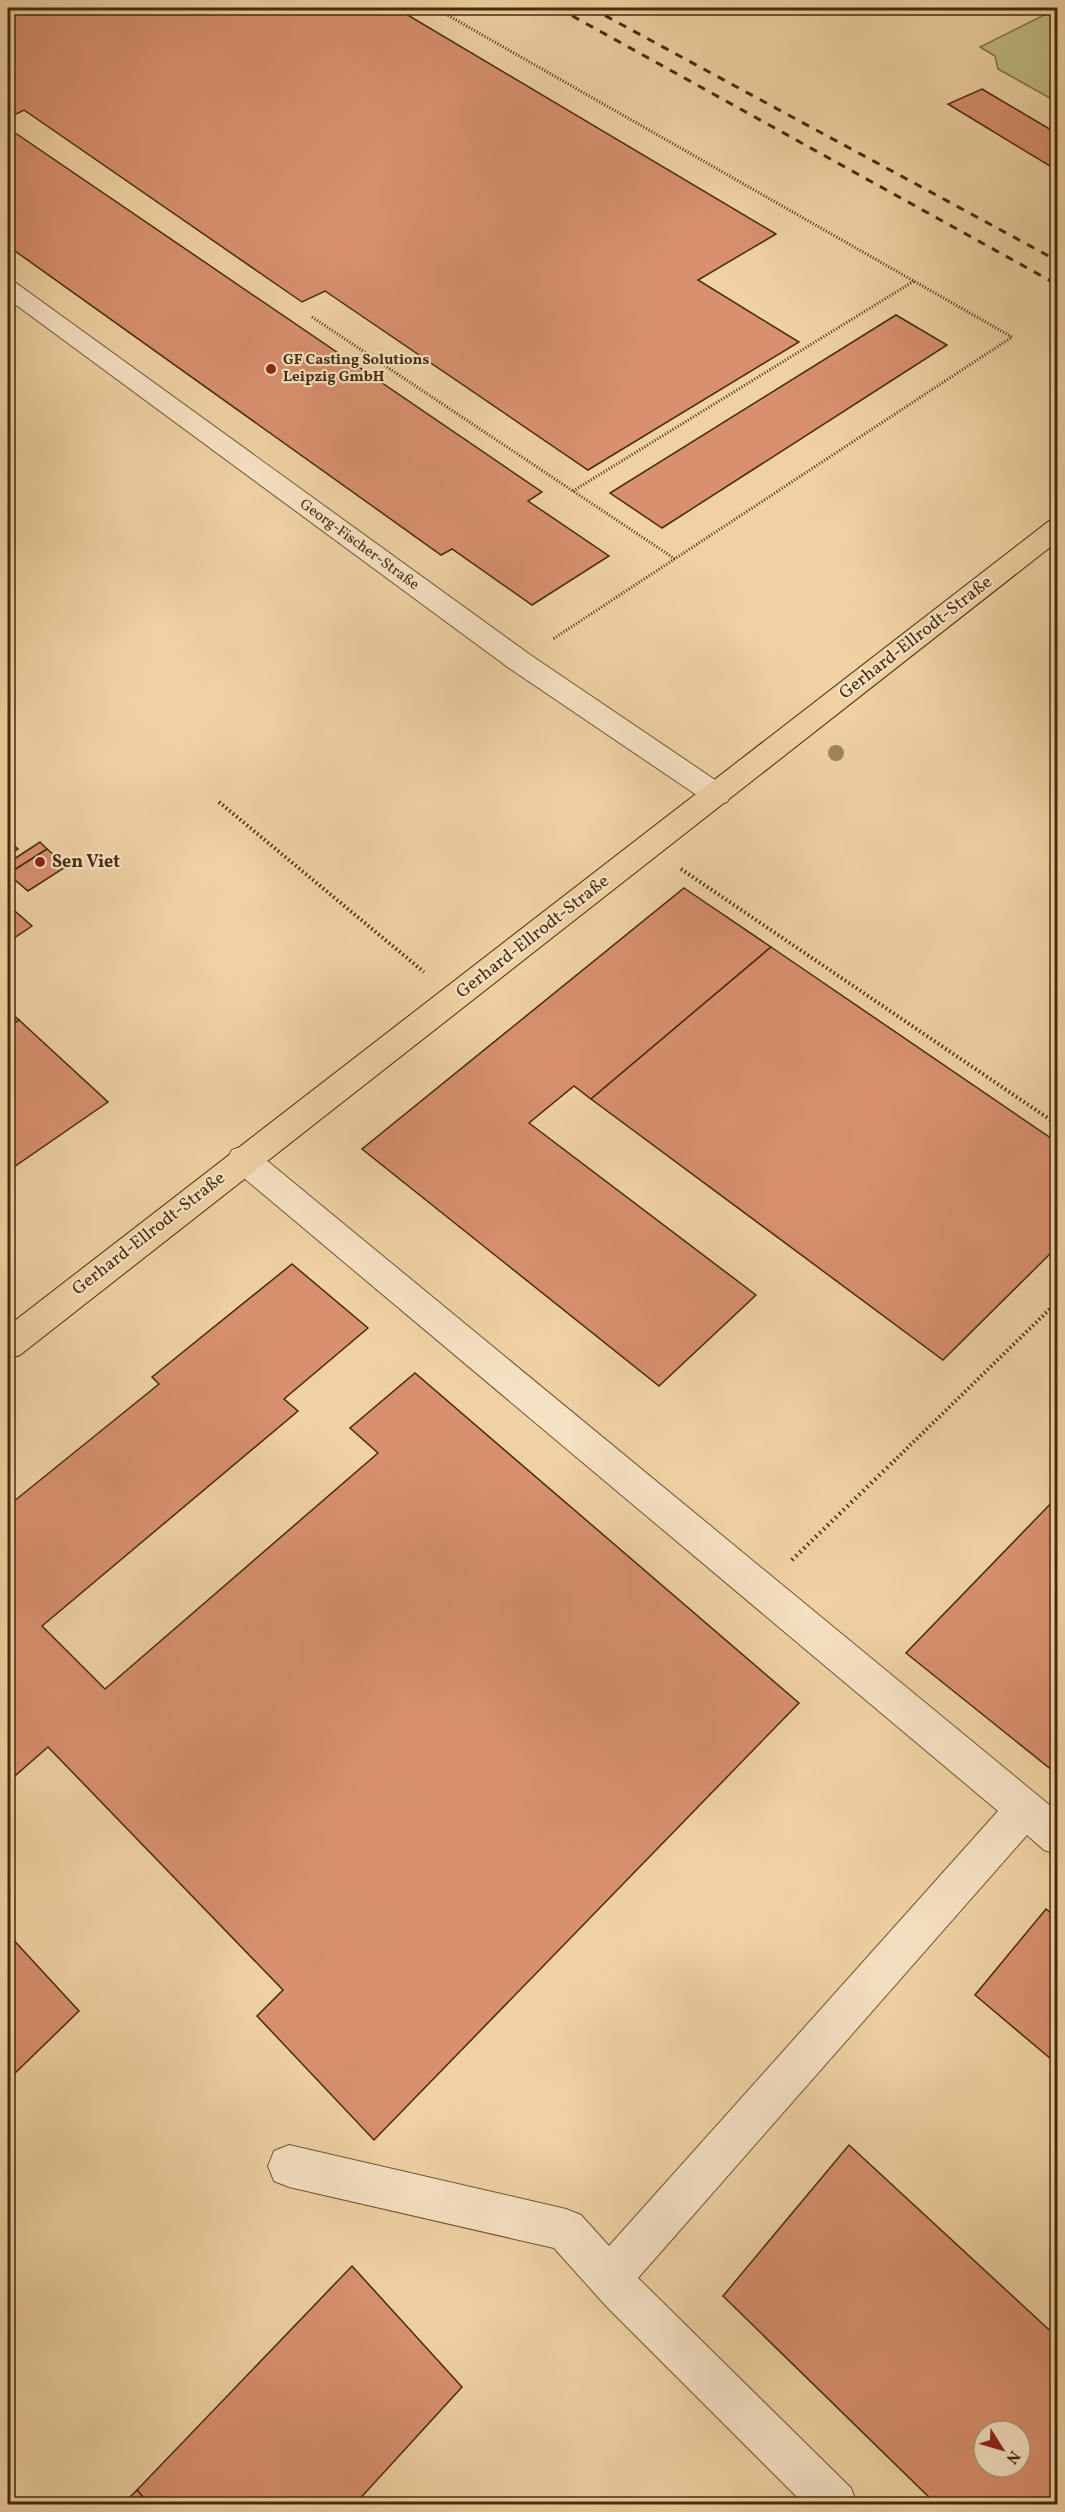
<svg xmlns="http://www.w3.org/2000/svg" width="1065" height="2512" viewBox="0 0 1065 2512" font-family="Vollkorn,serif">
	<rect width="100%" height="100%" fill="#efd1a3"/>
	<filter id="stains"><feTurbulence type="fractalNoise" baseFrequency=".00333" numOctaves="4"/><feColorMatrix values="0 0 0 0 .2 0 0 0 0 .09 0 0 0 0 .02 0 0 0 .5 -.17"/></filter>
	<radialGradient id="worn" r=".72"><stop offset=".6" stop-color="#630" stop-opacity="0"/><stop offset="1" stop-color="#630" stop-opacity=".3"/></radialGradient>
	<polygon fill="#bfba81" stroke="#827246" stroke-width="1.5" points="1058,8 1058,102 1057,102 998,69 995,56 980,47"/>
	<g fill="#d8906e" stroke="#462b0c" stroke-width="1.5" fill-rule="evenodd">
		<polygon points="8,8 396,8 776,234 698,280 799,342 588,470 325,291 302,302 24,110 8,118"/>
		<polygon points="982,89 1058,134 1058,171 948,104"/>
		<polygon points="8,128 542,492 528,501 609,556 532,605 452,549 441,555 8,246"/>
		<polygon points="896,315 947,345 662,528 610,493"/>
		<polygon points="8,840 18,849 8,856"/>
		<polygon points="40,842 47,849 8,874 8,863"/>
		<polygon points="47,849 67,866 28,891 8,874"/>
		<polygon points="684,888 771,947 591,1099 574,1086 529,1123 756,1295 659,1386 362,1149"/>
		<polygon points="8,905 32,926 8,942"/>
		<polygon points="771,947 1058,1143 1058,1246 943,1360 591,1099"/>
		<polygon points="8,1010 19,1020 8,1028"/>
		<polygon points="19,1020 108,1102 8,1171 8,1028"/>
		<polygon points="292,1264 368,1328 284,1399 298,1411 42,1626 105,1689 378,1453 350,1428 415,1373 799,1703 374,2140 257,2016 283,1990 48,1747 8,1782 8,1506 159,1384 152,1377"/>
		<polygon points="1058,1496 1058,1775 906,1653"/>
		<polygon points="1046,1909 1058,1919 1058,2065 975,1995"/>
		<polygon points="8,1934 79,2011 8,2080"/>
		<path d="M849 2145 1058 2338V2504H936L723 2296ZM984 2431H1020V2467H984Z"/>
		<polygon points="352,2266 462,2387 355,2504 149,2504 137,2490"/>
		<polygon points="137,2490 149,2504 123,2504"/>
	</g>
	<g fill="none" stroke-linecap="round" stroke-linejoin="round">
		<defs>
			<g id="minor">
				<polygon points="8,281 16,283 529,654 727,788 731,795 727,802 717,805 707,802 509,668 8,299"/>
				<polygon points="243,1146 254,1150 1058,1812 1058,1855 1044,1850 1027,1835 638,2278 851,2488 857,2504 804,2504 607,2307 554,2248 289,2187 274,2181 268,2166 274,2151 289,2145 566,2209 581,2215 609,2246 998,1811 232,1168 227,1159 232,1150"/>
			</g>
			<polygon id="major" points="1058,519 1058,541 20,1355 8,1359 8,1326 1049,521"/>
		</defs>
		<use href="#minor" stroke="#705432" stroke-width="2"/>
		<use href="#major" stroke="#462b0c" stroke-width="2"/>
		<g stroke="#462b0c" stroke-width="3" stroke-dasharray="1 2" stroke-linecap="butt">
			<polyline points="435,8 1012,337 553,639"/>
			<polyline points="312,317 675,559"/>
			<polyline points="573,491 914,281"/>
		</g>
		<g stroke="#462b0c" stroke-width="4" stroke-dasharray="1.5 3" stroke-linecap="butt">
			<polyline points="219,802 424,972"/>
			<polyline points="681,869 1058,1125"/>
			<polyline points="894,1461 1058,1301"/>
		</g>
		<polyline stroke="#462b0c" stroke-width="4.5" stroke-dasharray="1.5 4" stroke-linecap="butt" points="792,1560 895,1460"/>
		<use href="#minor" fill="#f5e1c3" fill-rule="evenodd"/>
		<use href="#major" fill="#efd1a3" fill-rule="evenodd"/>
		<g stroke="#462b0c" stroke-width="3" stroke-dasharray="8 8" stroke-linecap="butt">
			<polyline points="558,8 1058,285"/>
			<polyline points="591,8 1058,261"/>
		</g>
	</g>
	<circle fill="#9f865d" cx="836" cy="753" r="8"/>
	<g fill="#8f2418" stroke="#f5e1c3" stroke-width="2">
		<circle cx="271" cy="369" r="6"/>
		<circle cx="40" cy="862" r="6"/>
	</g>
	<g text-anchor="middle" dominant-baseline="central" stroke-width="4.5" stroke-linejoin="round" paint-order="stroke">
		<g font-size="15" font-weight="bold" fill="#462b0c" stroke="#f5e1c3" text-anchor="start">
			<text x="283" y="360">GF Casting Solutions<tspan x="283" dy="17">Leipzig GmbH</tspan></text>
		</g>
		<g font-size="15" fill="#462b0c" stroke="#f5e1c3">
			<text transform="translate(359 545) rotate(36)">Georg-Fischer-Straße</text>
		</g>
		<g font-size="18" fill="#462b0c" stroke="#f5e1c3">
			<text transform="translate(916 638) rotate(-38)">Gerhard-Ellrodt-Straße</text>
			<text transform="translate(533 937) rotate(-38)">Gerhard-Ellrodt-Straße</text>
			<text transform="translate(149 1234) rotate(-38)">Gerhard-Ellrodt-Straße</text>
		</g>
		<g font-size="18" font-weight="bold" fill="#462b0c" stroke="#f5e1c3" text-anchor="start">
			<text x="52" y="862">Sen Viet</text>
		</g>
	</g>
	<rect width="1065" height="2512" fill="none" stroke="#efd1a3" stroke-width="30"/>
	<rect x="9" y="9" width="1047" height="2494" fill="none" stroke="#462b0c" stroke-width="3"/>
	<rect x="15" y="15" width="1035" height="2482" fill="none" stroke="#462b0c" stroke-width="1.5"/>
	<g transform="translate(1002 2449) rotate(127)"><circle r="28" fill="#f5e1c3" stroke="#af987a" stroke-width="1.5"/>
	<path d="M0-4.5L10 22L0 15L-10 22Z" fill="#8f2418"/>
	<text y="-9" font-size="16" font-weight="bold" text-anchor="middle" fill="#462b0c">N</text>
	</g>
	<rect width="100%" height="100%" filter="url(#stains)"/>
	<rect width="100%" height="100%" fill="url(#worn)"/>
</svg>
